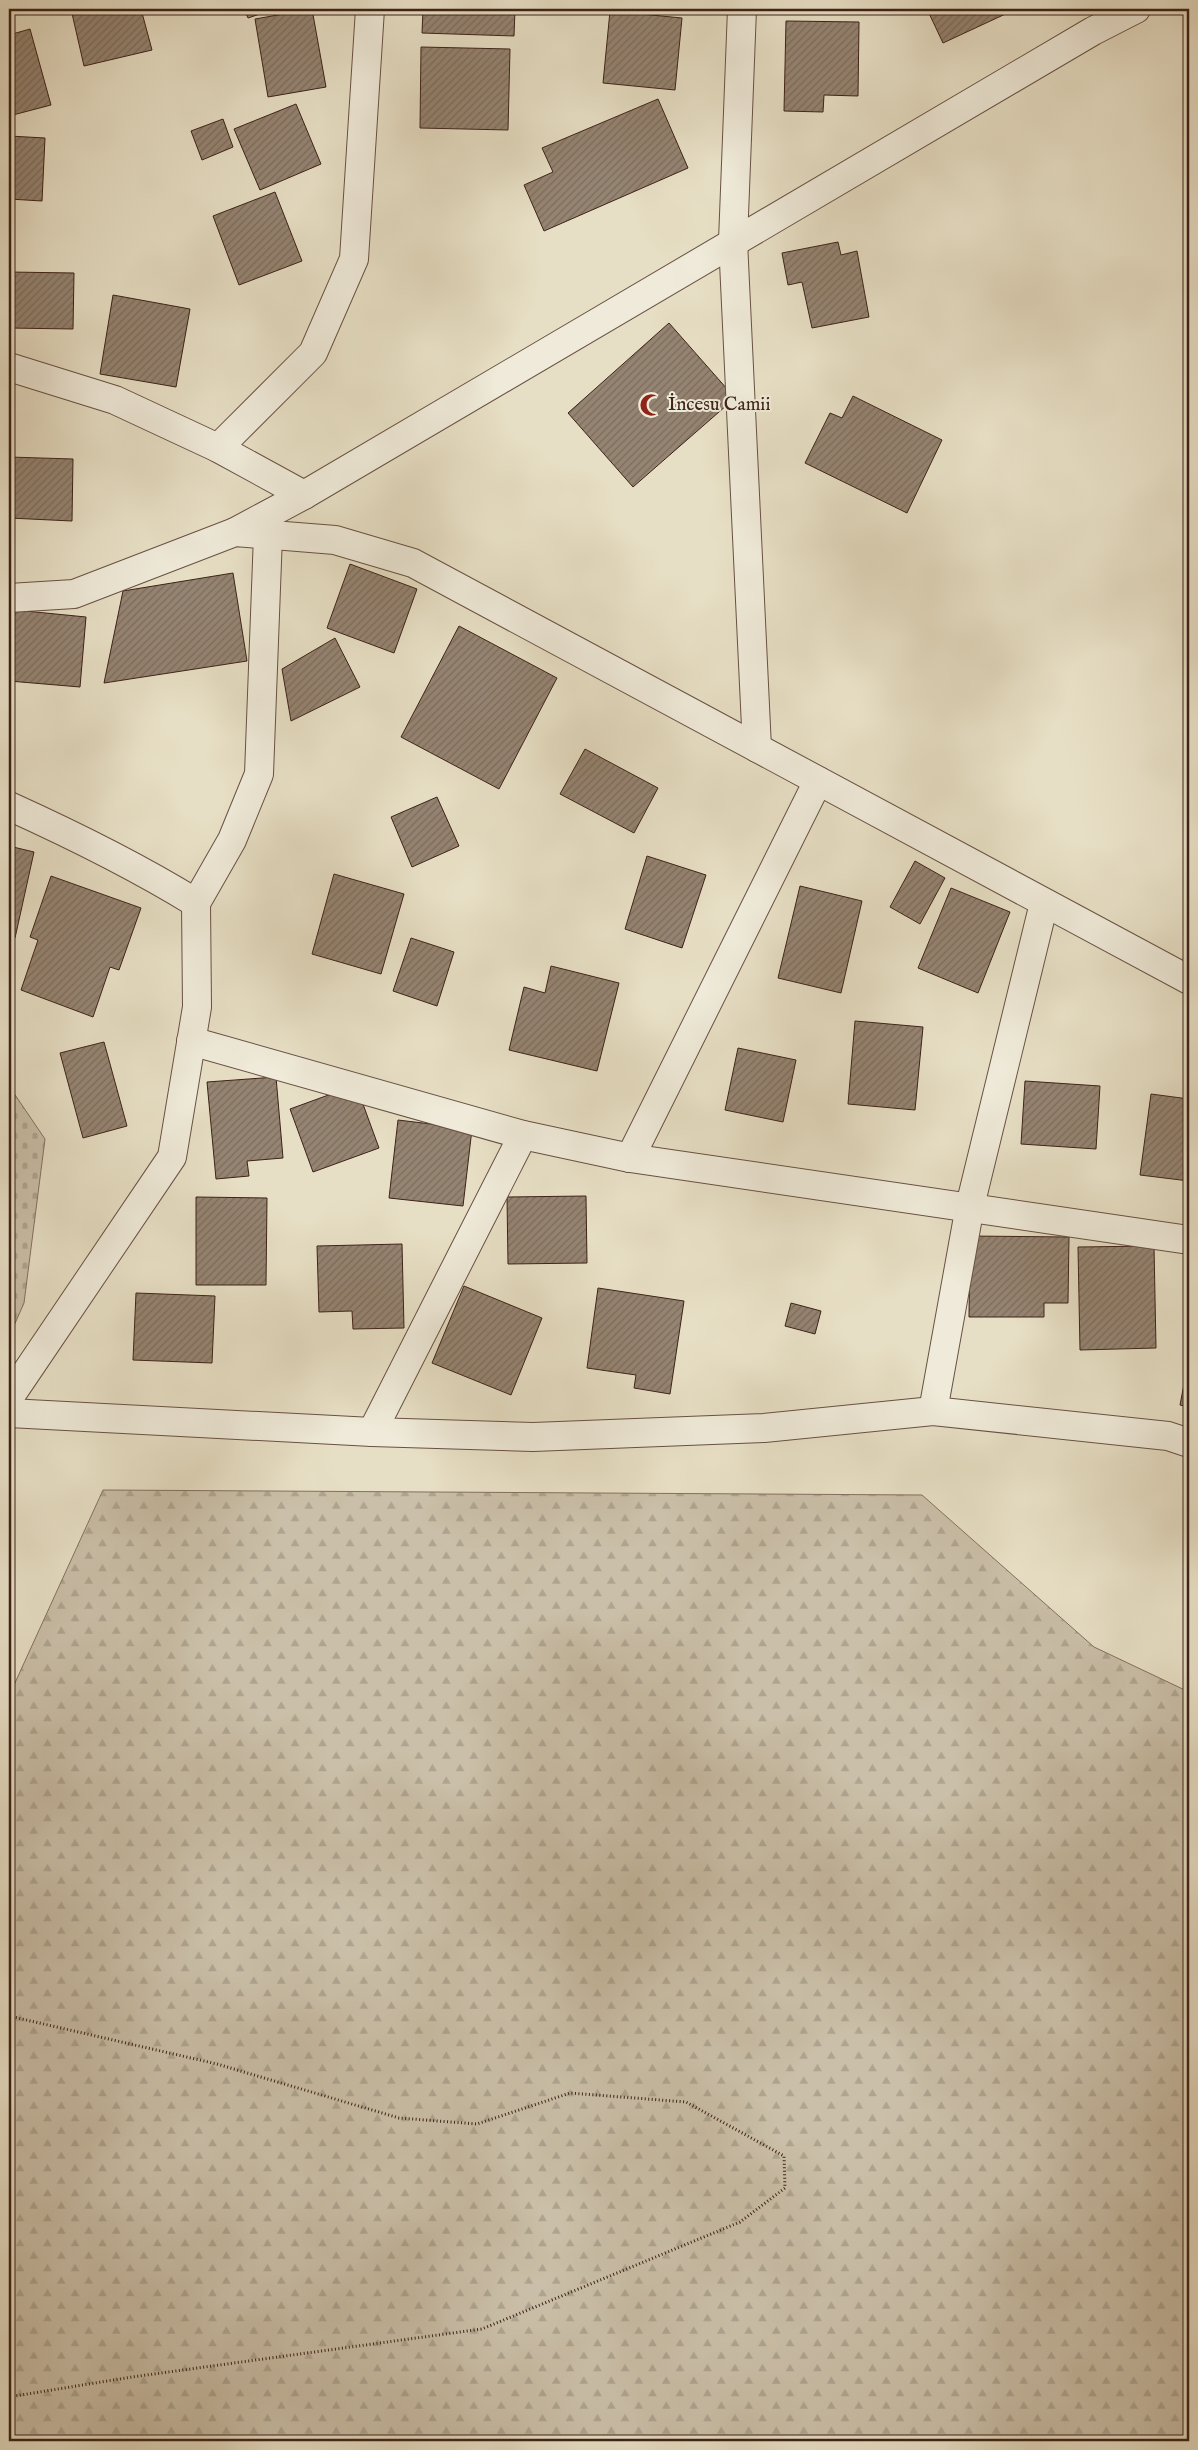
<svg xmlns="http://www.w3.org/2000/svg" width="1198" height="2450" viewBox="0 0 1198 2450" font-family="'IM FELL English',serif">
	<defs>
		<pattern id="forest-firs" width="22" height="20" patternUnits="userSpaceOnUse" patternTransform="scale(1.25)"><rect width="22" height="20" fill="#cabfa8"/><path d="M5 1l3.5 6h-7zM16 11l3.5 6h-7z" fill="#aea490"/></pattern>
		<pattern id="cemetery-stones" width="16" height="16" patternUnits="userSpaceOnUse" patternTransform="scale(1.25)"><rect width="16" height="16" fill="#cabfa8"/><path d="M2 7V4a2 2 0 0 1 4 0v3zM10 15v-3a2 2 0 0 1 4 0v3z" fill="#aea490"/></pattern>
		<pattern id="building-hatch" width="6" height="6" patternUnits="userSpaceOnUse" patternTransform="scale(1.25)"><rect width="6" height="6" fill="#958472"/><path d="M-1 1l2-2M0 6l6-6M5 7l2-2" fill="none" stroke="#7b6c5d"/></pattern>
	</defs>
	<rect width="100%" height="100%" fill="#e7dfc5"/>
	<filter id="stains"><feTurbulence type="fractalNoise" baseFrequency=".004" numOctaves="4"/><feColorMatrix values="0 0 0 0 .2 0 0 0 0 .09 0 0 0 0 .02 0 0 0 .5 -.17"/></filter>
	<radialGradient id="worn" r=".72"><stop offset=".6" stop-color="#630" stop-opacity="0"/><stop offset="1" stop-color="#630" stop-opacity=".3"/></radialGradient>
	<polygon fill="url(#forest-firs)" stroke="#847060" points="103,1490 922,1495 1094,1647 1189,1692 1189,2441 9,2441 9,1696"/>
	<polygon fill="url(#cemetery-stones)" stroke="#847060" points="9,1086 45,1139 24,1303 9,1337"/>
	<g fill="url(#building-hatch)" stroke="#3d2218">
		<polygon points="71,9 141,9 152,50 84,66"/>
		<polygon points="244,9 275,9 248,18"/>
		<polygon points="312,9 326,87 268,97 255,19"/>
		<polygon points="423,9 515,9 514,36 422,33"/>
		<polygon points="927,9 1014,9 1014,10 943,43"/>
		<polygon points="610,11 682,18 675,90 603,83"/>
		<polygon points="786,21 859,22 858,96 824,95 823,112 784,111"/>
		<polygon points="30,29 51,105 9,116 9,35"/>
		<polygon points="421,47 510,49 508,130 420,128"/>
		<polygon points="658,99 688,168 544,231 524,185 553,172 542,148"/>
		<polygon points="296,104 321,164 260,190 234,129"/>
		<polygon points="223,119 233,147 202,160 191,131"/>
		<polygon points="9,136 45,138 42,201 9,199"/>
		<polygon points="275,192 302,261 239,285 213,216"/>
		<polygon points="838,242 841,255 857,251 869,317 812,328 802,282 788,285 782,253"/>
		<polygon points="9,272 74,273 73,329 9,328"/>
		<polygon points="113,295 190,309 176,387 100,374"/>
		<polygon points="669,323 735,398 633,487 568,413"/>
		<polygon points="853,396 942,440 907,513 805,463 830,413 842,418"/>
		<polygon points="9,457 73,459 72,521 9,518"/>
		<polygon points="350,564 417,589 394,653 327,628"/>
		<polygon points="233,573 247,661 104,683 123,591"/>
		<polygon points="15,610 86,617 80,687 9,681"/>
		<polygon points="459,626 557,678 499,789 401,737"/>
		<polygon points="335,638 360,687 291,721 282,669"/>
		<polygon points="585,749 658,788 634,833 560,794"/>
		<polygon points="437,797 459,846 412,867 391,817"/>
		<polygon points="9,846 34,852 15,938 9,937"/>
		<polygon points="647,856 706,875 682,948 625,929"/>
		<polygon points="915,861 945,878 920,924 890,907"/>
		<polygon points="334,874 404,894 381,974 312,954"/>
		<polygon points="51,876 141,908 119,970 110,967 93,1017 21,990 38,940 30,937"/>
		<polygon points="800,886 862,901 841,993 778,978"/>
		<polygon points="951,888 1010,912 978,993 918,968"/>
		<polygon points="411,938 454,952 437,1006 393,991"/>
		<polygon points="551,966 619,983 597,1071 509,1050 524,987 545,993"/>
		<polygon points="855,1021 923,1027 915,1110 848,1104"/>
		<polygon points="104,1042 127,1126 83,1138 60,1053"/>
		<polygon points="738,1048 796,1060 783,1122 725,1110"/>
		<polygon points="276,1077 283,1158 247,1161 249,1176 216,1179 207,1082"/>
		<polygon points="1025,1081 1100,1086 1096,1149 1021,1144"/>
		<polygon points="356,1085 379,1148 313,1172 290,1109"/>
		<polygon points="1151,1094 1189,1099 1189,1181 1140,1175"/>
		<polygon points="398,1120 472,1129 463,1206 389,1198"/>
		<polygon points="586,1196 587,1263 508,1264 507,1197"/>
		<polygon points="196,1197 267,1198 266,1285 196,1285"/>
		<polygon points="970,1236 1069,1237 1068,1303 1044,1303 1044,1317 969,1317"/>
		<polygon points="402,1244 404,1328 353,1329 352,1311 319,1312 317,1246"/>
		<polygon points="1154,1246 1156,1348 1080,1350 1078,1247"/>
		<polygon points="464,1286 542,1318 511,1395 432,1363"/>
		<polygon points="598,1288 684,1301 670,1394 634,1388 636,1375 587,1368"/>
		<polygon points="136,1293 215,1296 212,1363 133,1360"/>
		<polygon points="791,1303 821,1311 815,1334 785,1326"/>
		<polygon points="1189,1358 1189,1407 1180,1405"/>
	</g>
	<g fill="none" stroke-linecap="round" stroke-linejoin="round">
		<defs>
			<g id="minor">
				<polyline points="742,9 733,241 757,748"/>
				<polyline points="9,367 115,400 218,448 304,495"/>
				<polyline points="218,448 313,353 354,259 370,9"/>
				<polyline points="235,532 304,495 1093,31 1136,9"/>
				<polyline points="9,598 74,594 235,532 335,540 413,563 1189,980"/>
				<path d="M9 806C73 835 136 866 196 903"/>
				<polyline points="191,1041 523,1135 630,1158 1189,1240"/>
				<polyline points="630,1158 818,781"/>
				<polyline points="9,1398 172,1157 197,1007 196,903 232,840 259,774 268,535"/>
				<polyline points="933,1411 970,1206 1044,903"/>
				<polyline points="9,1413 372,1432 533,1437 764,1428 933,1411 1168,1436 1189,1443"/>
				<polyline points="372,1432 523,1135"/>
			</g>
		</defs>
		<use href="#minor" stroke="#685143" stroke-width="30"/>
		<polyline stroke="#3d2218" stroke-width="3" stroke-dasharray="1 2.5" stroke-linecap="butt" points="9,2016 217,2064 399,2118 477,2124 570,2093 686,2102 784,2156 785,2188 740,2222 482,2329 132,2377 9,2397"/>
		<use href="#minor" stroke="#efead9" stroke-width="28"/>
	</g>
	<defs>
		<symbol id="mosque-bare" viewBox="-9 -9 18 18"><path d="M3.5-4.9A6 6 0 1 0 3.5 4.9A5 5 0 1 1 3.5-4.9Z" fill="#8f2418" stroke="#efead9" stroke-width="2.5" paint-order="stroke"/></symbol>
	</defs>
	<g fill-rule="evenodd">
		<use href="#mosque-bare" x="635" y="389" width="32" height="32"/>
	</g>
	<g text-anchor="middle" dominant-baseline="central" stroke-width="4" stroke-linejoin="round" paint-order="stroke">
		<g font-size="19" fill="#3d2218" stroke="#efead9" text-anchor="start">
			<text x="668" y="405">İncesu Camii</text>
		</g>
	</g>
	<rect width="1198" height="2450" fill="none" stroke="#e7dfc5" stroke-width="30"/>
	<rect x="10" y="10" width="1178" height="2430" fill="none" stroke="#3d2218" stroke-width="2.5"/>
	<rect x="15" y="15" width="1168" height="2420" fill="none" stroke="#3d2218"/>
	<rect width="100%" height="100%" filter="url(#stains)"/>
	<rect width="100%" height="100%" fill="url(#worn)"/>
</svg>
